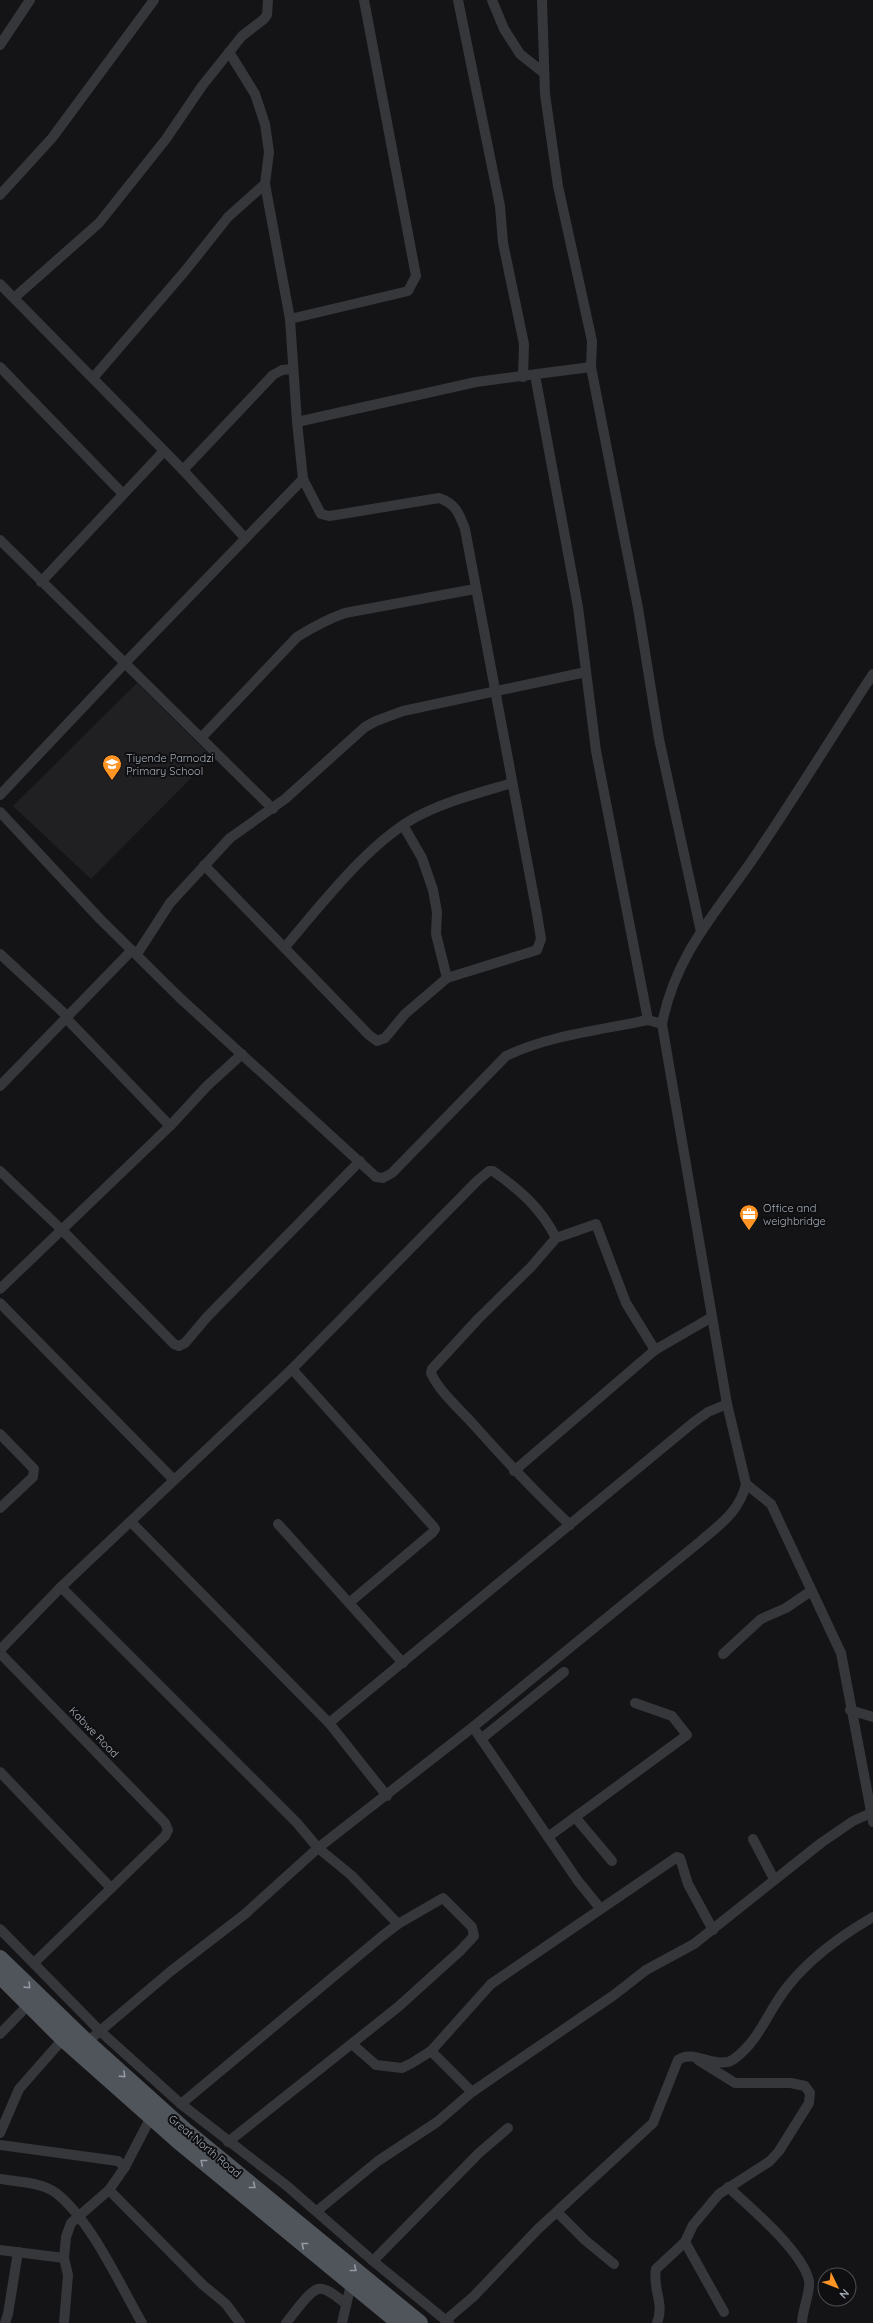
<svg xmlns="http://www.w3.org/2000/svg" width="873" height="2323" viewBox="0 0 873 2323" font-family="Quicksand,sans-serif">
	<rect width="100%" height="100%" fill="#141416"/>
	<polygon fill="#202023" points="137,683 212,757 91,879 13,806"/>
	<g fill="none" stroke-linecap="round" stroke-linejoin="round">
		<g stroke="#35373b" stroke-width="10">
			<polyline points="458,0 500,206 503,243 524,344 523,377"/>
			<polyline points="492,0 504,29 520,54 544,73"/>
			<polyline points="542,0 545,94 558,186 592,341 591,367 638,608 659,739 701,932"/>
			<polyline points="0,45 30,0"/>
			<polyline points="229,52 255,94 265,124 269,152 265,184 290,319 297,422"/>
			<polyline points="0,195 52,138 154,0"/>
			<polyline points="0,284 183,470 245,538"/>
			<polyline points="14,298 99,223 166,139 202,86 242,36 264,19 267,15 268,0"/>
			<polyline points="290,319 400,293 408,291 416,276 364,0"/>
			<polyline points="0,367 123,494"/>
			<polyline points="535,375 578,607 596,751 648,1020"/>
			<polyline points="93,378 185,271 228,217 265,184"/>
			<polyline points="183,470 273,375 282,370 292,369"/>
			<polyline points="0,540 273,809"/>
			<polyline points="41,582 164,451"/>
			<path d="M201 738 297 637C313 627 328 619 345 613L475 589"/>
			<polyline points="0,795 124,664 303,479"/>
			<path d="M0 812 100 919 180 998 376 1177 383 1178 392 1173 506 1056C550 1035 601 1030 648 1020L662 1024"/>
			<polyline points="403,825 422,858 433,890 437,912 436,934 447,978"/>
			<path d="M204 865 369 1035 377 1041 385 1038 405 1014 447 978 537 950 541 939 537 914 465 529C459 513 456 504 439 498L342 514 329 516 321 514 303 479 297 422 476 382 591 367"/>
			<path d="M285 947C321 905 372 838 422 814 451 800 482 792 512 783"/>
			<polyline points="0,954 68,1017"/>
			<polyline points="137,954 170,903 230,838 285,799 365,727 376,721 403,711 586,672"/>
			<polyline points="66,1018 170,1126"/>
			<polyline points="0,1086 132,950"/>
			<polyline points="0,1171 62,1230 174,1344 179,1346 185,1343 207,1317 360,1161"/>
			<polyline points="0,1289 170,1126 207,1086 242,1054"/>
			<polyline points="0,1303 174,1480"/>
			<polyline points="292,1369 433,1526 435,1529 432,1533 349,1603 403,1663"/>
			<polyline points="0,1434 34,1469 33,1477 0,1508"/>
			<polyline points="514,1471 655,1350 712,1317"/>
			<polyline points="746,1484 771,1504 841,1653 873,1822"/>
			<polyline points="131,1522 329,1723 387,1796"/>
			<polyline points="278,1524 349,1603"/>
			<path d="M570 1525C536 1493 505 1460 474 1425 460 1409 440 1393 431 1373L432 1369 478 1319 531 1267 556 1238 596 1224 626 1303 655 1350"/>
			<polyline points="61,1587 297,1823 318,1848 351,1875 398,1924"/>
			<path d="M0 1650 61 1587 292 1369 477 1181 489 1171H493C520 1190 541 1208 556 1238"/>
			<polyline points="0,1653 165,1823 168,1830 165,1836 35,1962"/>
			<polyline points="723,1654 761,1619 786,1608 811,1591"/>
			<polyline points="850,1710 873,1717"/>
			<polyline points="329,1723 694,1422 708,1412 727,1404"/>
			<polyline points="473,1727 578,1881 600,1908"/>
			<polyline points="481,1739 564,1672"/>
			<polyline points="0,1772 111,1888"/>
			<polyline points="575,1817 612,1861"/>
			<polyline points="548,1837 687,1735 672,1716 635,1703"/>
			<polyline points="753,1839 774,1879"/>
			<polyline points="0,1929 100,2031 181,2104 287,2186 373,2261 449,2323"/>
			<polyline points="0,2034 29,2004"/>
			<path d="M87 2042 171 1971 245 1914 318 1848 473 1727 702 1540C722 1523 740 1510 746 1484L727 1404 662 1024C676 952 718 911 757 853 797 794 834 733 873 674"/>
			<polyline points="352,2044 376,2065 402,2068 412,2063 431,2051 491,1984 677,1857 680,1858 688,1884 713,1930"/>
			<polyline points="431,2051 472,2092"/>
			<polyline points="181,2104 381,1937 398,1924 443,1898 472,1927 474,1936 460,1951 398,2007 228,2142"/>
			<polyline points="0,2133 19,2089 63,2039"/>
			<polyline points="0,2145 118,2161 125,2167"/>
			<path d="M0 2179C18 2182 41 2182 56 2193 91 2220 120 2285 142 2323"/>
			<path d="M728 2187C750 2207 803 2252 809 2281 811 2290 802 2311 802 2323"/>
			<polyline points="109,2190 203,2285 226,2304 240,2323"/>
			<polyline points="317,2211 378,2161 437,2122 472,2092 614,1995 646,1970 694,1944 821,1843 853,1821 871,1813"/>
			<polyline points="557,2212 585,2240 614,2264"/>
			<polyline points="685,2242 724,2312"/>
			<polyline points="0,2250 64,2258"/>
			<polyline points="373,2261 479,2153 508,2128"/>
			<path d="M446 2320 473 2297 538 2229 653 2123 678 2060C693 2048 718 2071 734 2059 761 2039 768 2010 788 1986 811 1957 842 1935 873 1917"/>
			<polyline points="5,2323 8,2314 18,2252"/>
			<polyline points="64,2323 68,2275 64,2258 66,2237 71,2223 109,2190 125,2167 151,2117"/>
			<path d="M286 2323C292 2316 309 2291 318 2289 327 2287 338 2298 345 2303"/>
			<polyline points="342,2323 351,2284"/>
			<path d="M657 2323C665 2304 652 2288 656 2269L685 2242 693 2225 719 2194 770 2161 779 2151 809 2103 810 2093 805 2086 791 2083H735L698 2060"/>
		</g>
		<g stroke="#50545b" stroke-width="16">
			<polyline points="0,1958 87,2042 186,2131 420,2323"/>
			<polyline points="0,1976 63,2039 178,2141 399,2323"/>
		</g>
	</g>
	<defs><path id="oneway-chevron" d="M-2-3.5L2.5 0L-2 3.5" fill="none" stroke-width="1.6" stroke-linecap="round" stroke-linejoin="round"/></defs>
	<g stroke="#939ba5">
		<use href="#oneway-chevron" transform="translate(28 1986) rotate(44)"/>
		<use href="#oneway-chevron" transform="translate(123 2075) rotate(42)"/>
		<use href="#oneway-chevron" transform="translate(203 2162) rotate(-141)"/>
		<use href="#oneway-chevron" transform="translate(253 2186) rotate(39)"/>
		<use href="#oneway-chevron" transform="translate(304 2245) rotate(-141)"/>
		<use href="#oneway-chevron" transform="translate(354 2269) rotate(39)"/>
	</g>
	<defs>
		<symbol id="school-pin" viewBox="-11 -11 22 30"><path d="M0 17L-7.5 6A9.5 9.5 0 1 1 7.5 6Z" fill="#ff9323" stroke="#0f0f11"/><path d="M0-5L7-2L0 1L-7-2ZM-4 1L0 2.5L4 1V4Q0 6-4 4Z" fill="#fff"/></symbol>
		<symbol id="office-pin" viewBox="-11 -11 22 30"><path d="M0 17L-7.5 6A9.5 9.5 0 1 1 7.5 6Z" fill="#ff9323" stroke="#0f0f11"/><path d="M-6-3h4V-5.5h4V-3h4V5H-6ZM-1-4.5V-3h2v-1.5ZM-6 0V1H6V0Z" fill="#fff"/></symbol>
	</defs>
	<g fill-rule="evenodd">
		<use href="#school-pin" x="101" y="753" width="22" height="30"/>
		<use href="#office-pin" x="738" y="1203" width="22" height="30"/>
	</g>
	<g text-anchor="middle" dominant-baseline="central" stroke-width="4" stroke-linejoin="round" paint-order="stroke">
		<g font-size="11" fill="#a4adb8" stroke="#0f0f11" text-anchor="start">
			<text x="126" y="758">Tiyende Pamodzi<tspan x="126" dy="13">Primary School</tspan></text>
			<text x="763" y="1208">Office and<tspan x="763" dy="13">weighbridge</tspan></text>
		</g>
		<g font-size="11" fill="#a4adb8" stroke="#0f0f11">
			<text transform="translate(94 1732) rotate(46)">Kabwe Road</text>
			<text transform="translate(205 2146) rotate(40)">Great North Road</text>
		</g>
	</g>
	<g transform="translate(837 2287) rotate(133)"><circle r="19" fill="#0f0f11" stroke="#4b4e54"/>
	<path d="M0-3L7 15L0 10L-7 15Z" fill="#ff9323"/>
	<text y="-6" font-size="11" font-weight="bold" text-anchor="middle" fill="#a4adb8">N</text>
	</g>
</svg>
